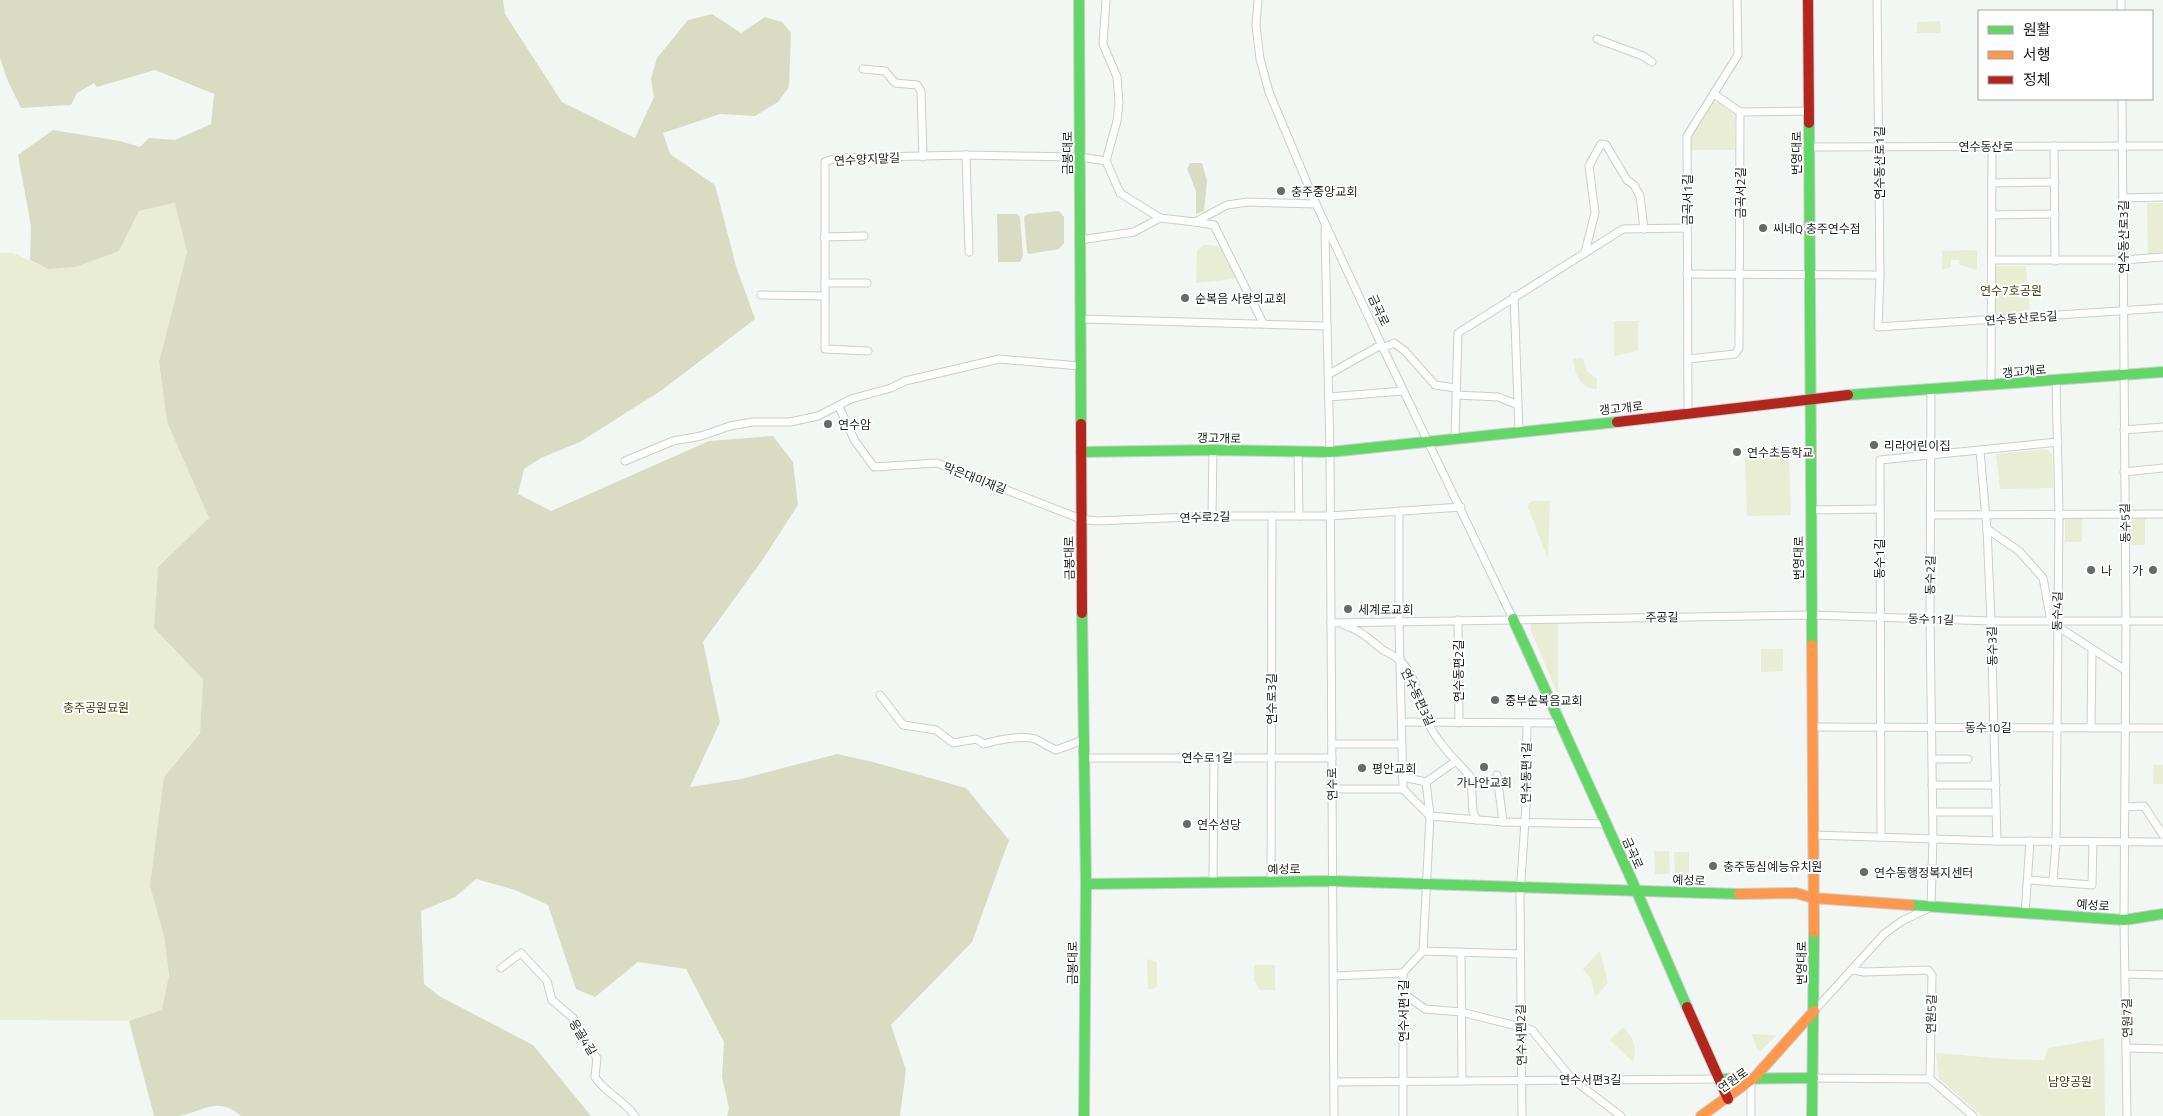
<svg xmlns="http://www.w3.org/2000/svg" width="2163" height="1116" viewBox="0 0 2163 1116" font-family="'Titillium Web','Noto Sans KR',sans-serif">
	<rect width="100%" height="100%" fill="#f2f7f4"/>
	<g fill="#e9edd4">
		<polygon points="1940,21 1941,33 1917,33 1917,22"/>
		<polygon points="1708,102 1720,103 1735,115 1735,150 1687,150 1687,136"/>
		<polygon points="176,203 187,252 159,363 167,422 209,518 158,567 154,628 203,678 200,732 164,777 164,936 169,975 162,1011 129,1021 0,1020 0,253 13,253 48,269 119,251 139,211"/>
		<polygon points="2147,203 2163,203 2163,253 2148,255"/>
		<path d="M1203 245C1228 244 1226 255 1236 276L1234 279 1196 283 1197 251Z"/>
		<polygon points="1977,250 1977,270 1960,265 1959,260 1951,260 1951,267 1942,270 1942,251"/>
		<polygon points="1998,266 2026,266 2030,312 1996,316 1994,313 1995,269"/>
		<polygon points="1614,321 1638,321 1638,351 1614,356"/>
		<path d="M1583 358 1587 371 1597 379V389C1580 389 1575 374 1573 359Z"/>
		<polygon points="2046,449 2052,454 2053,488 2000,489 1996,454"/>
		<polygon points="1789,456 1791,515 1747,516 1745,458"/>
		<polygon points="1534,501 1550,501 1548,559 1528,507 1529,503"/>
		<polygon points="2130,518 2145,518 2145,545 2131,545"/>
		<rect x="2065" y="519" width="17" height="23"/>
		<polygon points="1558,623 1558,694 1530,629 1531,624"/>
		<polygon points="1761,649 1783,649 1783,671 1761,672"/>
		<polygon points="2154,765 2163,765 2163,784 2153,784"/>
		<polygon points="1654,851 1669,851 1670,874 1655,874"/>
		<polygon points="1674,852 1689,852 1689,873 1675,873"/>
		<polygon points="1600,951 1608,983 1595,997 1591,979 1583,969"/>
		<polygon points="1147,959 1157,962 1157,986 1154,989 1148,989"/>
		<polygon points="1254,965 1275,965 1275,990 1260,990 1254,981"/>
		<path d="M1623 1027C1634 1038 1637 1046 1633 1062L1610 1040Z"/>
		<polygon points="1751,1034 1777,1035 1759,1052"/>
		<polygon points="2104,1038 2105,1116 1982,1116 1939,1079 1936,1053 2008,1059 2044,1060 2048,1048"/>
	</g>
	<g fill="#d9dcc3">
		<path d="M0 0H503L505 14 562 102 635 138 654 97 651 79 657 58 688 20 712 14 741 33 765 17 782 22 791 33 789 87 778 102 755 116 720 114 663 133 670 154 715 185 736 266 755 319 662 390 580 442 541 458 524 469 518 494 551 511 709 441 773 436 793 462 798 505 761 562 703 642 720 722 690 787 741 779 837 754 873 762 966 788 1009 840 972 942 891 1025 906 1070 900 1116H727L729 1108 722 1077 724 1042 686 969 638 962 595 997 576 989 548 905 515 890 476 879 455 897 421 911 424 984 439 996 533 1045 591 1116H241C217 1095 203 1112 178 1116 171 1116 162 1116 154 1116L129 1021 162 1010 169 975 164 936 150 886 164 777 200 733 203 679 154 628 158 567 209 518 167 422 159 362 187 252 175 203 139 211 119 251 75 267 48 269 30 260 31 226 18 155 53 130 120 141 140 147 149 138 175 140 211 124 214 94 155 70 97 87 94 83 77 93 71 105 21 108 7 79 0 58Z"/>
		<polygon points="1190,163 1202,163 1207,181 1204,211 1196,214 1196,191 1187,169"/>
		<polygon points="1059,211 1064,217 1064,243 1059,249 1029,254 1027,252 1024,217 1028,214"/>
		<polygon points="997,214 1017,214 1020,217 1023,256 1020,262 998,262"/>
	</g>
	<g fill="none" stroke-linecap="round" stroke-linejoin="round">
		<defs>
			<g id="street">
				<polyline points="1258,0 1256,25 1260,59 1269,92 1316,204 1383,348 1513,619"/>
				<polyline points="1877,0 1880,275 1878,327 2163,308"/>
				<polyline points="2121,0 2121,11"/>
				<polyline points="1597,39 1643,56 1652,62"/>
				<polyline points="863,69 885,71 895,83 917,85 921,91 923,157"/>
				<polyline points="1714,94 1740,112 1809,111"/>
				<polyline points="2122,99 2126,621 2124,920 2127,1116"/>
				<polyline points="2054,146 2055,261"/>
				<polyline points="1809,147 2163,146"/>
				<polyline points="966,155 969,252"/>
				<polyline points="1106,161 1117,121 1119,103 1117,77 1103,44 1106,0"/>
				<polyline points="1992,183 2055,182"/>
				<polyline points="2123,198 2163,197"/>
				<polyline points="1992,215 2055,214"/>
				<polyline points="1195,222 1214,225 1263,323"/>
				<polyline points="1325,229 1327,326"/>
				<polyline points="824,237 864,236"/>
				<polyline points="1080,240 1134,232 1160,218 1195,222 1227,205 1248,202 1316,204"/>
				<polyline points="1585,252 1595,213 1589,166 1601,144 1606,145 1627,180 1634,185 1640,196 1644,229"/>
				<polyline points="1992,260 2123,260 2163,257"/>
				<polyline points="1687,274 1880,275"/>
				<polyline points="825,283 867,283"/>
				<polyline points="761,295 825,296"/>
				<polyline points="1514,296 1519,431"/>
				<polyline points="1081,319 1327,326 1330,452 1334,1116"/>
				<polyline points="1383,348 1394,343 1405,351 1435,385 1456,388"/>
				<polyline points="868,351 825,349 825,162 836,158 966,155 1080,157 1106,161 1120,193 1160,218"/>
				<polyline points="1688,359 1735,354 1739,348 1740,112"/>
				<polyline points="1329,374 1381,345"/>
				<polyline points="1991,386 1992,146"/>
				<polyline points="1456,395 1498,397 1518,405"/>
				<polyline points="1329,397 1403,391"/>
				<polyline points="839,407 855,441 874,467 937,463 1081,519 1097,521 1212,516 1330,516 1461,507"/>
				<polyline points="1688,414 1687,136 1738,55 1737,0"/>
				<polyline points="2124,430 2163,427"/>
				<polyline points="1455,438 1458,333 1623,229 1687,228"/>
				<polyline points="1980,451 1987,529 1991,621 1997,841"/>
				<polyline points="1298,452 1299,516"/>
				<polyline points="625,461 673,441 701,436 730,426 753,422 790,422 818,416 851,399 891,388 905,381 999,359 1080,366"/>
				<polyline points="2124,472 2163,468"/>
				<polyline points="1811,510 1879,509"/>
				<polyline points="1399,511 1399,622 1403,789 1430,816 1423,951 1403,973 1403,1116"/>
				<polyline points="1931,515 2163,514"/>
				<polyline points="1212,516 1213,450"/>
				<polyline points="1987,529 2019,551 2043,578 2051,621"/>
				<polyline points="1458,620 1459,723"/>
				<polyline points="1331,623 1811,615 1991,621 2163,621"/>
				<path d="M1344 625C1364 632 1367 638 1383 650 1388 653 1395 656 1399 660 1417 675 1419 703 1428 723 1438 743 1456 761 1471 777L1473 812 1477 820"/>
				<polyline points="2057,626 2125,670"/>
				<path d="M880 695 903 725 936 730 953 743 976 739 984 744C996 740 1024 735 1035 739 1042 742 1049 747 1056 750L1083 740"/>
				<polyline points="1402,722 1559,723"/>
				<polyline points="1812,727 2163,728"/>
				<polyline points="2091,727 2092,649"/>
				<polyline points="1332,744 1402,744"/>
				<polyline points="1083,758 1332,758"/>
				<polyline points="1932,759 1968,759"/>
				<polyline points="1456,761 1426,782 1430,816 1503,822 1606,824"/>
				<polyline points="1497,775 1503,822"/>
				<polyline points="1403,777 1426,782"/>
				<polyline points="1932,785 1996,785"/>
				<polyline points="1332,789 1403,789"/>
				<polyline points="2125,807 2144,806 2163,835"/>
				<polyline points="1933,812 1996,812"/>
				<polyline points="1813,835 1997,841 2163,842"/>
				<polyline points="1881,837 1880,460 2058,442"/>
				<polyline points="2028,880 2092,885 2093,842"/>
				<polyline points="1271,882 1272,516"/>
				<polyline points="2053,882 2056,842 2059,514 2056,381"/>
				<polyline points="1213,883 1214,757"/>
				<polyline points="2025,914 2030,841"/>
				<polyline points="1423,951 1520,954"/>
				<polyline points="1461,953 1462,1081"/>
				<path d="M501 968 521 953 547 981 552 1000 573 1018 579 1026 585 1042 597 1058 595 1077C604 1092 624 1100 635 1116"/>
				<polyline points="1852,970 1864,972 1928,970 1932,975 1930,1079"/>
				<polyline points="2126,974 2163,975"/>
				<polyline points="1334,976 1403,973"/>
				<polyline points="1403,993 1425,1009 1461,1012 1532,1030 1572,1079 1621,1116"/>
				<polyline points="1814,1011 1884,934 1902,921 1931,907 1933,838 1930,619 1931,390"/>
				<polyline points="2128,1048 2163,1049"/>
				<polyline points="1813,1078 1930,1079"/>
				<polyline points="1930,1079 1973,1116"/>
				<polyline points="1751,1081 1751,1116"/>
				<polyline points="1335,1082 1719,1079"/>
				<polyline points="1522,1116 1520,895 1526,806 1527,723"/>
			</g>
			<g id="fast">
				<polyline points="1079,0 1081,424"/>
				<polyline points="1809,123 1812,645"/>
				<polyline points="1848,395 2163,372"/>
				<polyline points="1081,452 1213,450 1330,452 1617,422"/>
				<polyline points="1082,613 1086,884 1084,1116"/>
				<polyline points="1513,619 1630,876 1687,1007"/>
				<polyline points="1086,884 1332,881 1739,894"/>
				<polyline points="1910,905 2124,920 2163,914"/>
				<polyline points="1719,1079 1813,1078"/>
				<polyline points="1812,1116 1814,932"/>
			</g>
			<g id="slow">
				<polyline points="1812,645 1814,932"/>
				<polyline points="1739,894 1796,893 1813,898 1910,905"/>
				<polyline points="1701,1116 1755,1077 1814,1011"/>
			</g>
			<g id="jam">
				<polyline points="1808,0 1809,123"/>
				<polyline points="1617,422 1848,395"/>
				<polyline points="1081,424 1082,613"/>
				<polyline points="1687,1007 1728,1099"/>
			</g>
		</defs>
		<use href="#street" stroke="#cacfcc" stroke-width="9"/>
		<use href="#fast" stroke="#cacfcc" stroke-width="12"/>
		<use href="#slow" stroke="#cacfcc" stroke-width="12"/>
		<use href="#jam" stroke="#cacfcc" stroke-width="12"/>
		<use href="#street" stroke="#fdfefd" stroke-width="7"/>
		<use href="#fast" stroke="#63d668" stroke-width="10"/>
		<use href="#slow" stroke="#ff974d" stroke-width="10"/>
		<use href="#jam" stroke="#b3261e" stroke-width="10"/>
	</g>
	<g fill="#666a68" stroke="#fff" stroke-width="2">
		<circle cx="1281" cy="191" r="5"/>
		<circle cx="1763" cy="228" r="5"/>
		<circle cx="1185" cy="298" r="5"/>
		<circle cx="828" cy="424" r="5"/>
		<circle cx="1874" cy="445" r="5"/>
		<circle cx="1737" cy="452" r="5"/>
		<circle cx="2091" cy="570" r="5"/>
		<circle cx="2153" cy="570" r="5"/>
		<circle cx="1348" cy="609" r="5"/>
		<circle cx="1495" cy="700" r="5"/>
		<circle cx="1484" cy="767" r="5"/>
		<circle cx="1362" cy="768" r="5"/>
		<circle cx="1187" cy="824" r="5"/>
		<circle cx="1713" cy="866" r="5"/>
		<circle cx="1864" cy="872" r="5"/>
	</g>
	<g text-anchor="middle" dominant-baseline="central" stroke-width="4" stroke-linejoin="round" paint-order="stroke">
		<g font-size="12" fill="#1b1e1d" stroke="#fff">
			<text x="1986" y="146">연수동산로</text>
			<text transform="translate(1067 153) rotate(-90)">금봉대로</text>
			<text transform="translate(1796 153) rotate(-90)">번영대로</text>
			<text transform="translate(867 159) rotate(-3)">연수양지말길</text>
			<text transform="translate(1879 163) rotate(-90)">연수동산로1길</text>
			<text transform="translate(1740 193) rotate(-90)">금곡서2길</text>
			<text transform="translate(1687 200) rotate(-90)">금곡서1길</text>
			<text transform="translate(2123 237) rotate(-90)">연수동산로3길</text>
			<text transform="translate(1379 310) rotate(65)">금곡로</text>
			<text transform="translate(2021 318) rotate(-4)">연수동산로5길</text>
			<text transform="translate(2024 371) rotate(-5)">갱고개로</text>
			<text transform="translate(1621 408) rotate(-6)">갱고개로</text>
			<text transform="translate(1219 438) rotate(1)">갱고개로</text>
			<text transform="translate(975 478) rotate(21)">막은대미재길</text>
			<text transform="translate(1205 517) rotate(-2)">연수로2길</text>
			<text transform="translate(2125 523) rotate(-91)">동수5길</text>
			<text transform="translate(1069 558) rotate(-91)">금봉대로</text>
			<text transform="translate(1798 558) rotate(-90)">번영대로</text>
			<text transform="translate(1879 559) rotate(-90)">동수1길</text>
			<text transform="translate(1930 575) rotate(-89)">동수2길</text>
			<text transform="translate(2057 611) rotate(-89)">동수4길</text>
			<text transform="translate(1662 617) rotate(-1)">주공길</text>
			<text transform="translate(1931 619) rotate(2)">동수11길</text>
			<text transform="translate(1992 646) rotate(-91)">동수3길</text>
			<text transform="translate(1458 671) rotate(-90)">연수동편2길</text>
			<text transform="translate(1418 697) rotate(65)">연수동편3길</text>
			<text transform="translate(1271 699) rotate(-90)">연수로3길</text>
			<text x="1988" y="727">동수10길</text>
			<text x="1207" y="757">연수로1길</text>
			<text transform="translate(1526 773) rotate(-89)">연수동편1길</text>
			<text transform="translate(1332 784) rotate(-91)">연수로</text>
			<text transform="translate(1633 853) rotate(66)">금곡로</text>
			<text transform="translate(1284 869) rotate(-1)">예성로</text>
			<text transform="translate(1689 880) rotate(2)">예성로</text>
			<text transform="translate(2093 905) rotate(4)">예성로</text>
			<text transform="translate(1072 963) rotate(-90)">금봉대로</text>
			<text transform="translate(1801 963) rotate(-90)">번영대로</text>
			<text transform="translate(1403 1011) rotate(-90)">연수서편1길</text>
			<text transform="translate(1931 1014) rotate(-89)">연원5길</text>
			<text transform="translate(2127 1018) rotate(-91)">연원7길</text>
			<text transform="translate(1521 1035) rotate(-91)">연수서편2길</text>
			<text transform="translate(583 1037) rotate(58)">응골4길</text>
			<text x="1590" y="1079">연수서편3길</text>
			<text transform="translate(1733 1080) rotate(-35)">연원로</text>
		</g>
		<g font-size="12" fill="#1b1e1d" stroke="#fff" text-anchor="start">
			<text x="1291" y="191">충주중앙교회</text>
			<text x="1773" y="228">씨네Q 충주연수점</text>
			<text x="1195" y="298">순복음 사랑의교회</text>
			<text x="838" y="424">연수암</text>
			<text x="1884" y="445">리라어린이집</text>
			<text x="1747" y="452">연수초등학교</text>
			<text x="2101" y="570">나</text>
			<text x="2143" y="570" text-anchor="end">가</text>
			<text x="1358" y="609">세계로교회</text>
			<text x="1505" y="700">중부순복음교회</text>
			<text x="1372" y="768">평안교회</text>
			<text x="1484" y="782" text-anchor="middle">가나안교회</text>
			<text x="1197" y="824">연수성당</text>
			<text x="1723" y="866">충주동심예능유치원</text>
			<text x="1874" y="872">연수동행정복지센터</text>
		</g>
		<g font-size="12" fill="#41400e" stroke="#fff">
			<text x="2011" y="290">연수7호공원</text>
			<text x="96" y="707">충주공원묘원</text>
			<text x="2070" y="1081">남양공원</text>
		</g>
	</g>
	<rect x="1978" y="10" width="175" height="90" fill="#ffffff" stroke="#a4a5a5"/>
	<rect x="1988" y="26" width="25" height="8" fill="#63d668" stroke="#a4a5a5"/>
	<text x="2023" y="35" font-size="15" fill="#1b1e1d">원활</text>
	<rect x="1988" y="51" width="25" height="8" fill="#ff974d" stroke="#a4a5a5"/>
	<text x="2023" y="60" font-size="15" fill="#1b1e1d">서행</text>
	<rect x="1988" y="76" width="25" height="8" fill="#b3261e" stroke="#a4a5a5"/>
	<text x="2023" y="85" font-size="15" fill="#1b1e1d">정체</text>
</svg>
